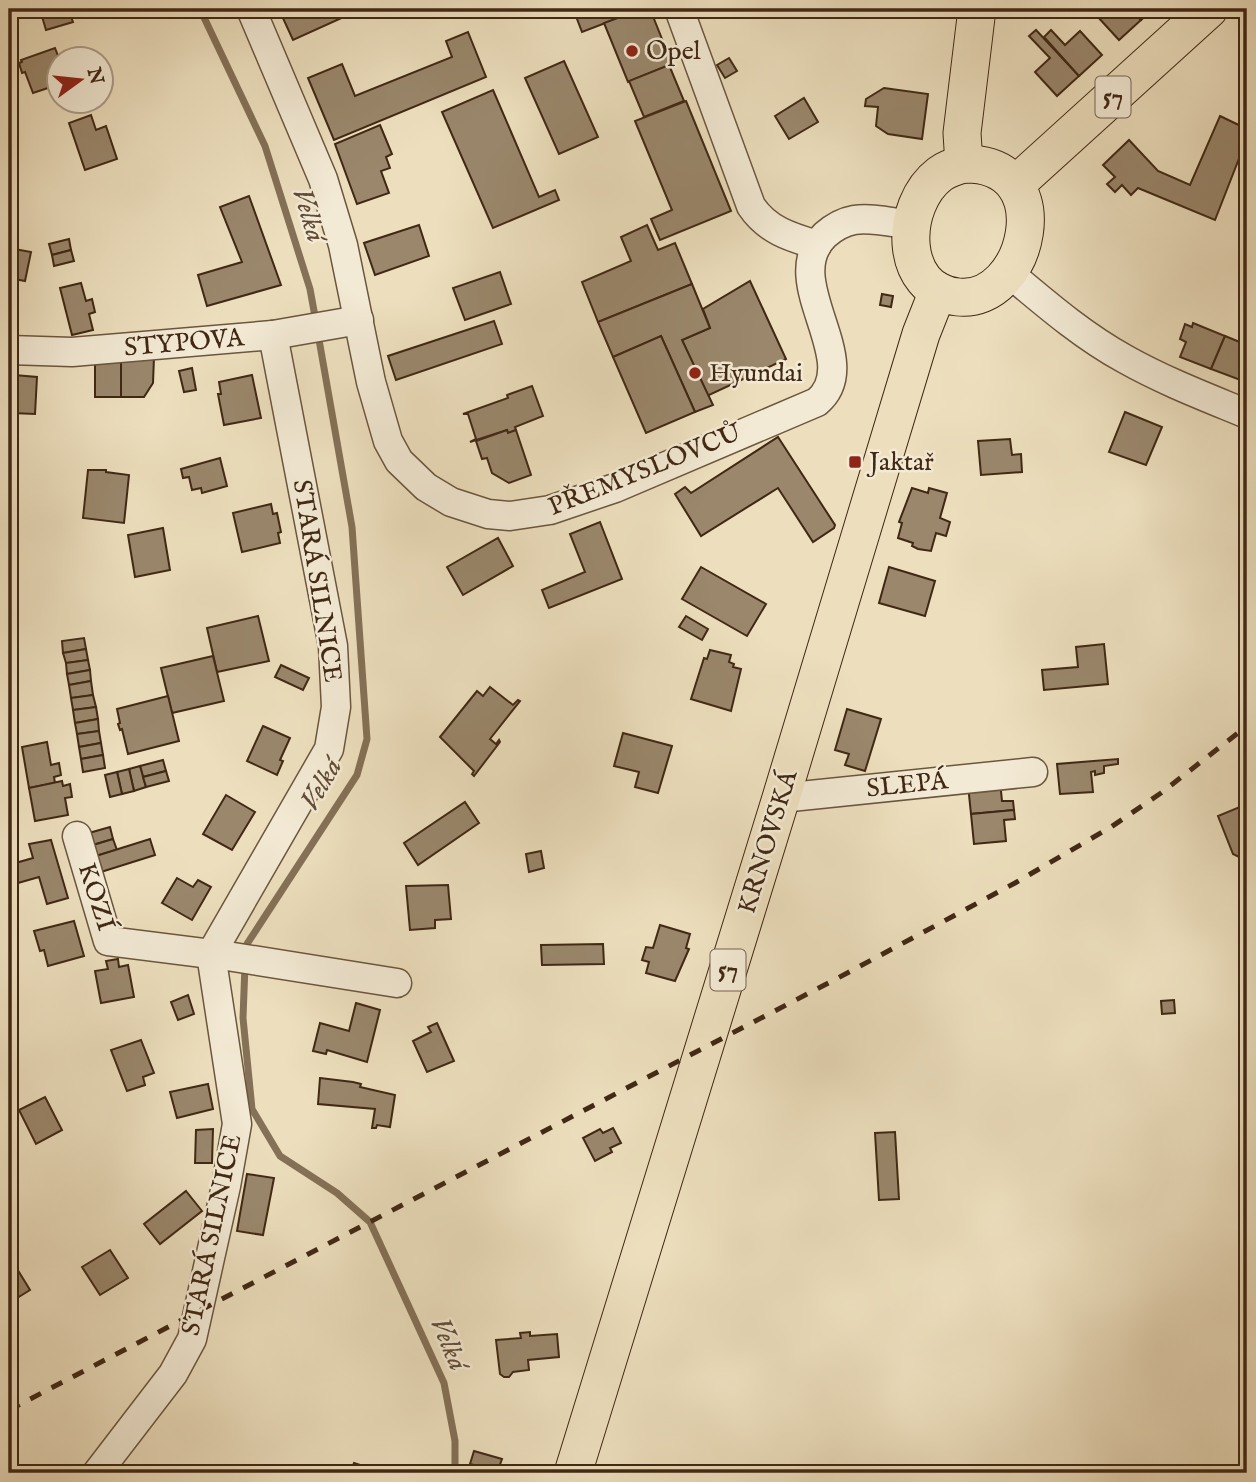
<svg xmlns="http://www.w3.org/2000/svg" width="1256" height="1482" viewBox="0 0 1256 1482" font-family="'IM FELL English',serif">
	<rect width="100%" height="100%" fill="#eddfbe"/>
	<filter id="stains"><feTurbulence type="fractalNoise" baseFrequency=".00286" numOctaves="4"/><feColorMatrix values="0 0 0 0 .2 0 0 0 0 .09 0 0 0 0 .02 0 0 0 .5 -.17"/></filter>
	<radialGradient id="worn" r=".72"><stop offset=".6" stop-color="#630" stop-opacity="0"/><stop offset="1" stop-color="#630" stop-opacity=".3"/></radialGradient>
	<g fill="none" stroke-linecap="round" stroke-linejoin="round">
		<g stroke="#847157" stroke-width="7">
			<polyline points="200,9 265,146 310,289 316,322"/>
			<polyline points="246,953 247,944 357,775 367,739 352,527 318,334"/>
			<polyline points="245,965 243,1018 252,1109 280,1156 337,1193 370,1222 444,1383 455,1441 455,1473"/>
		</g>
	</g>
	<g fill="#9a876c" stroke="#402814" stroke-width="2">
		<polygon points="55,9 68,9 73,22 46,30 41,13"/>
		<polygon points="298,9 343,9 346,16 293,40 282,16"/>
		<polygon points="578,9 642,9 582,32 574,11"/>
		<polygon points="642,9 650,9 672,64 628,82 604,23"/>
		<polygon points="1105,9 1131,9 1141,20 1119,40 1097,16"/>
		<polygon points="1131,9 1153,9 1141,20"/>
		<polygon points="1036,30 1079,76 1057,96 1035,72 1050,58 1029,36"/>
		<polygon points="1051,30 1065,45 1080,31 1102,55 1079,76 1044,37"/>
		<polygon points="468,32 486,77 334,140 308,78 342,64 355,96 452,57 446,41"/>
		<polygon points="55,48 60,61 60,84 33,93 25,72 22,73 19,63 22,62 21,60"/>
		<polygon points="729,58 737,71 725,78 717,65"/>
		<polygon points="564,61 598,137 559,154 525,78"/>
		<polygon points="669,65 684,101 644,117 629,81"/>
		<polygon points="884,88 928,94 922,139 888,134 876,126 878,107 865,106 866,99"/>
		<polygon points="493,90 539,197 555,190 559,200 493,228 442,112"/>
		<polygon points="804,98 818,122 789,139 775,116"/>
		<polygon points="686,101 731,211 660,240 651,219 672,210 635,121"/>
		<polygon points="91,115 96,130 106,126 117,159 85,170 69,123"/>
		<polygon points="1220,116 1247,129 1247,138 1215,220 1138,188 1131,195 1122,185 1115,192 1107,184 1115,177 1103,165 1129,140 1158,171 1190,185"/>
		<polygon points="380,125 392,154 386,157 390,168 381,171 389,193 357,204 335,144"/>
		<polygon points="249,196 281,285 207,306 198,275 242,262 220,207"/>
		<polygon points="419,225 429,256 375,275 364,243"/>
		<polygon points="647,225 658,250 675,243 692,284 598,322 582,282 631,261 621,237"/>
		<polygon points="69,239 71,250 52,255 49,244"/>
		<polygon points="9,248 31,252 25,281 9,278"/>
		<polygon points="71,250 74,261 54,266 52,255"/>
		<polygon points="500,272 511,304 465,320 453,288"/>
		<polygon points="750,281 786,359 707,396 682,340 710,328 703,309"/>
		<polygon points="81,283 86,301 92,299 95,312 89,314 93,330 72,335 60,288"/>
		<polygon points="692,284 710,328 682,340 713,405 695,412 661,336 613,357 598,322"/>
		<polygon points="882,294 893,296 891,307 880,305"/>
		<polygon points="494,321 502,344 396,380 388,356"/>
		<polygon points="1193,323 1225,336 1211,369 1180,357 1186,342 1180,339 1185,324 1192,327"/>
		<polygon points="661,336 695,412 646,433 613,357"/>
		<polygon points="1225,336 1247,345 1247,370 1243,381 1211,369"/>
		<polygon points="154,357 153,383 144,397 121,397 121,358"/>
		<polygon points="121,358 121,397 95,397 95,359"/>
		<polygon points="192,368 196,390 184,392 179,371"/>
		<polygon points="14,375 37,377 35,414 12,413 12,410 9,410 9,377 14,378"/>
		<polygon points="252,375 261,418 224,425 218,394 221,394 219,382"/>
		<polygon points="532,386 543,416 515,427 516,430 508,433 507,430 470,442 476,439 468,414 463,414 508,398 507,395"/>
		<polygon points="1125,412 1162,427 1146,465 1109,452"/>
		<polygon points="507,430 508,433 516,430 531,475 509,483 492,473 487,458 482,459 476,441"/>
		<polygon points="778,437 835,525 834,528 813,542 778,488 701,536 675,494 685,487 691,493"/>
		<polygon points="1010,439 1012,455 1021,454 1022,472 981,475 978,441"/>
		<polygon points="220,458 227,486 202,493 201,488 192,490 189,477 183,478 181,469"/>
		<polygon points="88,470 106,470 106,472 129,475 124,523 83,518"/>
		<polygon points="912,488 928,493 929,488 947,493 940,518 950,522 946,536 936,533 931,551 918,549 912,546 913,543 898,538 902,523 899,522"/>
		<polygon points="271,504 273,514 277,513 281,532 278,533 280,543 242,552 233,513"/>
		<polygon points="600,522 622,579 549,608 542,590 585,572 570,534"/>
		<polygon points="163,528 170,570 135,577 128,535"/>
		<polygon points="498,538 513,566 463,595 447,567"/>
		<polygon points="701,567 766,604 747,636 682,599"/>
		<polygon points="889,567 935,581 925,616 879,603"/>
		<polygon points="258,616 269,661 217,672 207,628"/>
		<polygon points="686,616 708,629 702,640 679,627"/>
		<polygon points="84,638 86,649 63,653 62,641"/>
		<polygon points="1104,644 1108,684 1044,690 1042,670 1078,667 1076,647"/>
		<polygon points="86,649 88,660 66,663 63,653"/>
		<polygon points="710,650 731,655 729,662 734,664 733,667 741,669 731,711 691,699 704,658 707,659"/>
		<polygon points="213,656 224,701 172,713 161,668"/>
		<polygon points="88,660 90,670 67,674 66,663"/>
		<polygon points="281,665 309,678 303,690 275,677"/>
		<polygon points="90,670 91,681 69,685 67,674"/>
		<polygon points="91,681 93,695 71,698 69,685"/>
		<polygon points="490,687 513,705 518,700 520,701 490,739 496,744 499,740 500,742 474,776 472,774 474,771 440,737 477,691 483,696"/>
		<polygon points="93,695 96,707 73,710 71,698"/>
		<polygon points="168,696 179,741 128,754 122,729 120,730 118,724 120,723 117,709"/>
		<polygon points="96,707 98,719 75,723 73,710"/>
		<polygon points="847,709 881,719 865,771 845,765 849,754 835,750"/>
		<polygon points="98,719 99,731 77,734 75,723"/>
		<polygon points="263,726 290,738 280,760 283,761 277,775 247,761"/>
		<polygon points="99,731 101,743 79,747 77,734"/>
		<polygon points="623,733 672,746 658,793 635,787 639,772 614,766"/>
		<polygon points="47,742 51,765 59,763 61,775 54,777 55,783 29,788 22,747"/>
		<polygon points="101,743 103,755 81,759 79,747"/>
		<polygon points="103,755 105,768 83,772 81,759"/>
		<polygon points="1118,759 1118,764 1104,766 1104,773 1095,775 1095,771 1091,772 1093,792 1060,794 1057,764"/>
		<polygon points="163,760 166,771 143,777 140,766"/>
		<polygon points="140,766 146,787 134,791 129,769"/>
		<polygon points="129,769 134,791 122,794 117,772"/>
		<polygon points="166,771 169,781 146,787 143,777"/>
		<polygon points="117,772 122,794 110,797 105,775"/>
		<polygon points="62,781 63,786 70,784 72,797 65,798 68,815 35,821 29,788"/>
		<polygon points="1000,781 1002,801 1013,801 1014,810 971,814 968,785"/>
		<polygon points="226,795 255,812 232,850 203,834"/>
		<polygon points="465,802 479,823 418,865 404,843"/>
		<polygon points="1247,804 1247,861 1233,854 1218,816"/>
		<polygon points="1014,810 1015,819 1004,820 1006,841 974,844 971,814"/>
		<polygon points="110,827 113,839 93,845 89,833"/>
		<polygon points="113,839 117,850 96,856 93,845"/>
		<polygon points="150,839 155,855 101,872 96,856"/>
		<polygon points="51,840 68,898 47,904 39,877 18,883 12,864 33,858 29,844"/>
		<polygon points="541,851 544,868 529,872 526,854"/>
		<polygon points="177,878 193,887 198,880 211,887 192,920 162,903"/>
		<polygon points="448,885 451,919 435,920 435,928 410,930 406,886"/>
		<polygon points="74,921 84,956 48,966 44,950 40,951 34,931"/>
		<polygon points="660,925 690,934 686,948 689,949 675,981 646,973 649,962 642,960 646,947 653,948"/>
		<polygon points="603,944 604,964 542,965 541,945"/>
		<polygon points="118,959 119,967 128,965 134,997 101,1003 95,971 108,969 106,961"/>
		<polygon points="188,995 194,1014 178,1020 171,1002"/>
		<polygon points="1174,1000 1175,1013 1162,1014 1161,1001"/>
		<polygon points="356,1003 380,1010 367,1062 327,1050 326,1054 313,1051 320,1023 349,1031"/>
		<polygon points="437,1023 454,1061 427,1072 413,1041 431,1032 428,1027"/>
		<polygon points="141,1040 154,1073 143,1077 145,1085 127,1091 111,1050"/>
		<polygon points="320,1078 353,1082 361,1084 360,1087 395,1095 390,1127 377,1125 376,1128 372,1128 375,1109 318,1104"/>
		<polygon points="208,1084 213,1109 177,1118 170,1092"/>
		<polygon points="45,1097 62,1130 36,1144 19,1110"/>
		<polygon points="613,1128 621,1143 610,1148 612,1152 595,1161 583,1138 600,1129 603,1133"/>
		<polygon points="213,1129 212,1163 195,1163 196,1130"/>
		<polygon points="895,1132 899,1199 879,1200 875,1133"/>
		<polygon points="247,1174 274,1178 263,1235 237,1231"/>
		<polygon points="186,1191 202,1211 160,1244 144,1224"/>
		<polygon points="110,1250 128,1278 100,1295 82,1267"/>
		<polygon points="11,1259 30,1290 9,1303 9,1260"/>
		<polygon points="530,1332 530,1336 557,1334 559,1357 528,1360 529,1370 513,1372 509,1377 504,1377 500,1374 496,1340 521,1338 520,1333"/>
		<polygon points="474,1451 502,1459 497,1473 476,1473 478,1466 470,1464"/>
		<polygon points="354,1463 384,1473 350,1473"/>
	</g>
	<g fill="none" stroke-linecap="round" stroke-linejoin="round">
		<defs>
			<g id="minor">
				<path d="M251 9 323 179 343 245 371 382 388 441 399 461 426 487 451 502 488 514 510 516 550 510 615 488 817 402C866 361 777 281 825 235 833 228 843 222 854 220 872 217 894 223 913 225"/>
				<path d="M679 9 751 206C767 230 790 237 817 245"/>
				<path d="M1009 273C1046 304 1083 336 1125 359 1164 381 1206 397 1247 414"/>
				<polyline points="9,350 72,352 273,335 359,320"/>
				<polyline points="781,798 1033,772"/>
				<polyline points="77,836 108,941 227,956 397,983"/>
				<polyline points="97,1473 173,1374 192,1339 226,1186 237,1124 211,954 329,749 336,707 333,646 273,335"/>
			</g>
			<g id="major">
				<path d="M964 164C1063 162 1028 305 958 297 898 291 899 205 940 174 947 169 956 166 964 164Z"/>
				<polyline points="964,164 962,133 977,9"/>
				<polyline points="1015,185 1209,9"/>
				<polyline points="573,1473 781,798 921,334 938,291"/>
			</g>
		</defs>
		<use href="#minor" stroke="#6b563e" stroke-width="31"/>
		<use href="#major" stroke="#402814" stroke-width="39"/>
		<use href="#minor" stroke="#f3ead5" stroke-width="28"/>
		<use href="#major" stroke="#eddfbe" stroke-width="37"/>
		<polyline stroke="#402814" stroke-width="5" stroke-dasharray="12 12" stroke-linecap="butt" points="9,1410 836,979 1015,883 1111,827 1161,793 1247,726"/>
	</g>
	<g fill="#8f2418" stroke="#f3ead5" stroke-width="2.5">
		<circle cx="632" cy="51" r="7"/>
		<circle cx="695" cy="373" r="7"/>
		<rect x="848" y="455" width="14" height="14" rx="3.5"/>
	</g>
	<g text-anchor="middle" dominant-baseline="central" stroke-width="5" stroke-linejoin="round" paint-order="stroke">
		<g fill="#f3ead5" stroke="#76624e" stroke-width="2">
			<rect x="1095.5" y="76.5" width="35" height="41" rx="5"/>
			<rect x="710.5" y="949.5" width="35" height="41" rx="5"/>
		</g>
		<g font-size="24" font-weight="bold" fill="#402814">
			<text x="1113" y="97">57</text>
			<text x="728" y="970">57</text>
		</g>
		<g font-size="26" fill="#402814" stroke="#f3ead5" text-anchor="start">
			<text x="646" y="51">Opel</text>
			<text x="709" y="373">Hyundai</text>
			<text x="869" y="462">Jaktař</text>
		</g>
		<g font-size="26" fill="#402814" stroke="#f3ead5">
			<text transform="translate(184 343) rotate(-5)">STYPOVA</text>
			<text transform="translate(645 470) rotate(-22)">PŘEMYSLOVCŮ</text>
			<text transform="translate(317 581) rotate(81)">STARÁ SILNICE</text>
			<text transform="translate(907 785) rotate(-6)">SLEPÁ</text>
			<text transform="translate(768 842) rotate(-73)">KRNOVSKÁ</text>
			<text transform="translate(96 897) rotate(72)">KOZÍ</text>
			<text transform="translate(212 1235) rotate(-78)">STARÁ SILNICE</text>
		</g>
		<g font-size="28" font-style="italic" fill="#624c36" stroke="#f3ead5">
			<text transform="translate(308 215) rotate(73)">Velká</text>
			<text transform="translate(322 785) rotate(-60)">Velká</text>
			<text transform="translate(448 1344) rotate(67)">Velká</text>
		</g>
	</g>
	<rect width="1256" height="1482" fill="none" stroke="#eddfbe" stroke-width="35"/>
	<rect x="10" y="10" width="1235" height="1461" fill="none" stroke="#402814" stroke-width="3.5"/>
	<rect x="18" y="18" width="1221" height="1447" fill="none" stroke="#402814" stroke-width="2"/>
	<g transform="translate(80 80) rotate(75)"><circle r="33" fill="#f3ead5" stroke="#ab9c88" stroke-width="2"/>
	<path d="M0-5L12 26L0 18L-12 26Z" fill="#8f2418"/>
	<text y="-10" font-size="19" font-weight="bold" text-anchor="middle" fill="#402814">N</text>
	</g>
	<rect width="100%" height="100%" filter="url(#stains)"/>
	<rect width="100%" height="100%" fill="url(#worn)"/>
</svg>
